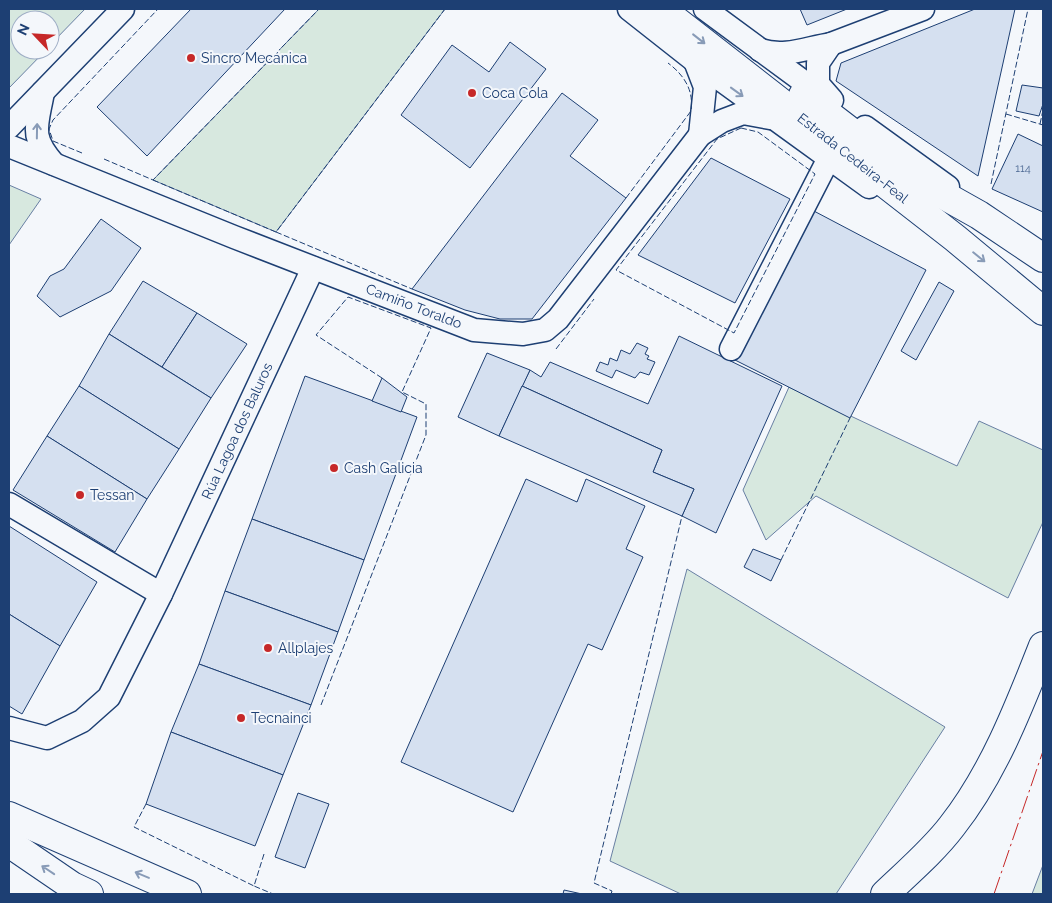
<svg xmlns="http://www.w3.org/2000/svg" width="1052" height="903" viewBox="0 0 1052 903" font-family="Raleway,sans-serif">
	<rect width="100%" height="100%" fill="#f4f7fb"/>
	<g fill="#d7e8df" stroke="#687fa3">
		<polygon points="9,9 85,9 50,45 50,20 20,20 20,50 46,50 9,88"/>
		<polygon points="319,9 445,9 276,232 153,180"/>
		<polygon points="9,185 41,199 9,245"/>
		<polygon points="789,387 957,466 979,421 1043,450 1043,522 1008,598 816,496 766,540 743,490"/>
		<polygon points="687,569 945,727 836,894 681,894 610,861"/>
		<polygon points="1043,865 1043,894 1032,894"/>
	</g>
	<g fill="#d5e0f0" stroke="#1d3f73">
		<polygon points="191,9 285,9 147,156 97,107"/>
		<polygon points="800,9 847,9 807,25"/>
		<polygon points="975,9 1015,9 978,176 836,81 841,63"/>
		<polygon points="510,42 546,69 470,168 401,115 452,45 489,72"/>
		<polygon points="1022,85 1043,88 1043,104 1039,116 1016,111"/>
		<polygon points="562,93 598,120 570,156 626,198 532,319 500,319 465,310 412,289"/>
		<polygon points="1018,134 1043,146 1043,212 992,189"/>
		<polygon points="711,158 790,199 735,303 638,255"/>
		<polygon points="812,210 926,270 850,418 733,359"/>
		<polygon points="101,219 141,248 111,291 60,317 37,296 50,276 64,269"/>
		<polygon points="143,281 197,313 162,367 109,334"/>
		<polygon points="939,282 954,291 916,360 901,351"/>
		<polygon points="197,313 247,344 211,398 162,367"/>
		<polygon points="109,334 211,398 179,449 79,386"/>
		<polygon points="679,336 782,386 716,533 682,516 694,489 653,472 662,450 522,386 530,370 541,377 550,362 648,404"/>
		<polygon points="637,343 648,348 645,354 649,356 647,359 655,362 649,375 640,372 635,378 616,370 612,378 596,371 600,362 608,365 610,358 617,361 621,350 630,354"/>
		<polygon points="487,353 530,370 499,436 458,417"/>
		<polygon points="305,376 417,417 364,560 252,519"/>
		<polygon points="382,378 407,397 401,412 372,401"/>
		<polygon points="79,386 179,449 147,499 47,436"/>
		<polygon points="522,386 662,450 653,472 694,489 682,516 499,436"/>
		<polygon points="47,436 147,499 115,552 13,490"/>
		<polygon points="526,479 577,502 586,479 645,506 626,549 643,557 602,650 588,644 513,812 401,762"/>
		<polygon points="252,519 364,560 338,632 225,591"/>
		<polygon points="9,526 97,582 60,646 9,614"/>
		<polygon points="753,549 781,560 771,581 744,567"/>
		<polygon points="225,591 338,632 311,705 199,664"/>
		<polygon points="9,614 60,646 22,714 9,706"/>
		<polygon points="199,664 311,705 283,775 171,732"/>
		<polygon points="171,732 283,775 255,846 146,804"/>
		<polygon points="298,793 329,804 305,868 275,857"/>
		<polygon points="564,890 582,894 563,894"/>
	</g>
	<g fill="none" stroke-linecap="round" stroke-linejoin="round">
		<defs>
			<g id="minor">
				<polyline points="629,9 695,61 869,187"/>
				<polyline points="705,9 827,99"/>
				<polyline points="831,44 923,9"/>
				<path d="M760 50C785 58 806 48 831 44L818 63V84L832 100"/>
				<polyline points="695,61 705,87 700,135 722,121 743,113 770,118"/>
				<path d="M43 92C37 126 29 136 54 164"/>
				<polyline points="9,127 123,9"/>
				<polyline points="865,127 948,187"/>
				<polyline points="9,146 234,237 474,330 523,334 545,330 558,319 700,135"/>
				<polyline points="731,349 829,158"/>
				<polyline points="9,504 161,594"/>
				<polyline points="9,728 47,738 82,721 109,697 161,594 313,268"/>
			</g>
			<g id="major">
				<polyline points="661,9 955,238 1043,311"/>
				<polyline points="803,95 906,174 979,215 1043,258"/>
				<path d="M885 894C908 872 933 851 952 826 993 774 1019 707 1043 646"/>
			</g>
			<g id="highway">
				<polyline points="9,816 187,894"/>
				<polyline points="9,843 72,886 89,894"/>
			</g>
		</defs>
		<use href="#minor" stroke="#1d3f73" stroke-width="25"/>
		<use href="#major" stroke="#1d3f73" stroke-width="30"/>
		<use href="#highway" stroke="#1d3f73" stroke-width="30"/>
		<use href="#minor" stroke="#f4f7fb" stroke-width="22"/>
		<use href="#major" stroke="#f4f7fb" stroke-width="28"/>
		<use href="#highway" stroke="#f4f7fb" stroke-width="28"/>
		<g stroke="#1d3f73" stroke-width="1" stroke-dasharray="6 2.5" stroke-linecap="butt">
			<polyline points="1006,114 1043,125"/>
			<polyline points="1040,124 1043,110"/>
			<polygon points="741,128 758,132 815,174 734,333 616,270 717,139"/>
			<polyline points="82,153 53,141 49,129 53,120 158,9"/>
			<polyline points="104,159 153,180 319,9"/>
			<polyline points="153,180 276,232 445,9"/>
			<polyline points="991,184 1028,9"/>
			<path d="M626 198 691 111C694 90 684 75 668 63"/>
			<polyline points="276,232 412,289"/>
			<polyline points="556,349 594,299"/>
			<polyline points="781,560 850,418"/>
			<polyline points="321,705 426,435 426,404 402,392 431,328 348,297 316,335 382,378"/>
			<polyline points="146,804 134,827 254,886"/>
			<polyline points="264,854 254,886 273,894"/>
			<polyline points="611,894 612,891 594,883 682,516"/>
		</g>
		<polyline stroke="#c62828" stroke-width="1" stroke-dasharray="18 4 2.5 4" stroke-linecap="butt" points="994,894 1043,751"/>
	</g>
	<defs><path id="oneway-shaft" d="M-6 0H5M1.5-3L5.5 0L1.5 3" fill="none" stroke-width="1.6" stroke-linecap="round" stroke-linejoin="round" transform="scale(1.25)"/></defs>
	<g stroke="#889bb7">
		<use href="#oneway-shaft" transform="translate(699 39) rotate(38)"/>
		<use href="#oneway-shaft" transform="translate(737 92) rotate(36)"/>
		<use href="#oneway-shaft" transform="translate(37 131) rotate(-89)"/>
		<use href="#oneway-shaft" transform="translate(979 257) rotate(39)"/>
		<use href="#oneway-shaft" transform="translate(48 870) rotate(-146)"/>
		<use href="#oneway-shaft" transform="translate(142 875) rotate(-157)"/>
	</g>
	<g fill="#c62828" stroke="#f4f7fb" stroke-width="2">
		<circle cx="191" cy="58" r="5"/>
		<circle cx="472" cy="93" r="5"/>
		<circle cx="334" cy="468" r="5"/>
		<circle cx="80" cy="495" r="5"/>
		<circle cx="268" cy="648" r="5"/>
		<circle cx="241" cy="718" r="5"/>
	</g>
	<g text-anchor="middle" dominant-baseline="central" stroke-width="4" stroke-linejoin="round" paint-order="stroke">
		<g font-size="11" fill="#4b6792">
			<text x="1023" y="168">114</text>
		</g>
		<g font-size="14" fill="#1d3f73" stroke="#f4f7fb" text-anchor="start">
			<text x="201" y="58">Sincro Mecánica</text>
			<text x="482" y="93">Coca Cola</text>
			<text x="344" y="468">Cash Galicia</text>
			<text x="90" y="495">Tessan</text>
			<text x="278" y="648">Allplajes</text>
			<text x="251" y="718">Tecnainci</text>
		</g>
		<g font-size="14" fill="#1d3f73" stroke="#f4f7fb">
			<text transform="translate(853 158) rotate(38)">Estrada Cedeira-Feal</text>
			<text transform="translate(414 306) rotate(21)">Camiño Toraldo</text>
			<text transform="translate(237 431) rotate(-65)">Rúa Lagoa dos Baluros</text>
		</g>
	</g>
	<rect width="1052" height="903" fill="none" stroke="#1d3f73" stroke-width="20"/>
	<g transform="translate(35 35) rotate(295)"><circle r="24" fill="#f4f7fb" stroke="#9eadc5"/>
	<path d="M0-4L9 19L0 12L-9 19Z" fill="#c62828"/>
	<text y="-8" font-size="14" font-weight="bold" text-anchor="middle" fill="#1d3f73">N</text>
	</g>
</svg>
